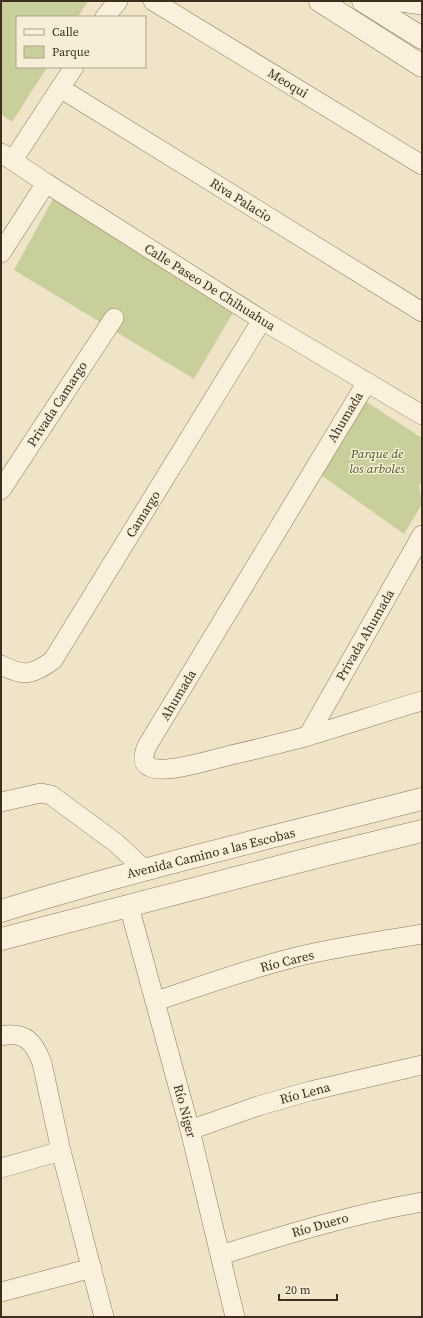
<svg xmlns="http://www.w3.org/2000/svg" width="423" height="1318" viewBox="0 0 423 1318" font-family="'Source Serif 4',serif">
	<rect width="100%" height="100%" fill="#f0e4c8"/>
	<g fill="#c9cf9b">
		<polygon points="1,1 88,1 78,17 17,17 17,67 47,67 12,122 1,114"/>
		<polygon points="53,199 234,311 194,379 14,270"/>
		<polygon points="359,397 422,438 422,484 419,485 422,504 404,534 321,475"/>
	</g>
	<g fill="none" stroke-linecap="round" stroke-linejoin="round">
		<defs>
			<g id="minor">
				<polyline points="153,1 422,165"/>
				<polyline points="394,1 422,5"/>
				<polyline points="105,17 118,1"/>
				<polyline points="60,88 422,312"/>
				<polyline points="1,153 46,183 262,320 422,415"/>
				<polyline points="13,160 74,67"/>
				<polyline points="1,253 46,183"/>
				<path d="M367 382 147 746C144 753 141 763 150 767 165 775 214 759 231 755 257 749 283 743 308 736 346 725 384 712 422 701"/>
				<polyline points="1,490 114,318"/>
				<path d="M1 665C24 677 33 675 53 660L262 320"/>
				<polyline points="308,736 422,535"/>
				<polyline points="1,802 41,793 51,795 116,843 145,870"/>
				<polyline points="129,906 190,1130 235,1317"/>
				<path d="M156 1001C202 986 248 969 296 957 337 947 380 941 422 934"/>
				<path d="M1 1036C25 1031 34 1042 42 1063L61 1151 104 1317"/>
				<polyline points="190,1130 258,1106 310,1091 422,1065"/>
				<polyline points="1,1168 61,1151"/>
				<path d="M221 1255C287 1234 353 1214 422 1202"/>
				<polyline points="1,1292 92,1268"/>
			</g>
			<g id="tertiary">
				<polyline points="320,1 422,66"/>
				<polyline points="363,1 422,38"/>
				<path d="M1 911C140 868 281 835 422 799"/>
				<polyline points="1,939 328,854 422,831"/>
			</g>
		</defs>
		<use href="#minor" stroke="#8d765c" stroke-width="20"/>
		<use href="#tertiary" stroke="#8d765c" stroke-width="23"/>
		<use href="#minor" stroke="#faf1dc" stroke-width="19"/>
		<use href="#tertiary" stroke="#faf1dc" stroke-width="22"/>
	</g>
	<g text-anchor="middle" dominant-baseline="central" stroke-width="3" stroke-linejoin="round" paint-order="stroke">
		<g font-size="13" fill="#3d2e20" stroke="#f7eed8">
			<text transform="translate(288 83) rotate(31)">Meoqui</text>
			<text transform="translate(241 200) rotate(32)">Riva Palacio</text>
			<text transform="translate(210 287) rotate(32)">Calle Paseo De Chihuahua</text>
			<text transform="translate(57 404) rotate(-57)">Privada Camargo</text>
			<text transform="translate(345 417) rotate(-59)">Ahumada</text>
			<text transform="translate(143 514) rotate(-58)">Camargo</text>
			<text transform="translate(365 635) rotate(-60)">Privada Ahumada</text>
			<text transform="translate(178 695) rotate(-59)">Ahumada</text>
			<text transform="translate(211 853) rotate(-14)">Avenida Camino a las Escobas</text>
			<text transform="translate(287 961) rotate(-14)">Río Cares</text>
			<text transform="translate(305 1093) rotate(-15)">Río Lena</text>
			<text transform="translate(185 1111) rotate(75)">Río Níger</text>
			<text transform="translate(320 1225) rotate(-16)">Río Duero</text>
		</g>
		<g font-size="13" font-style="italic" fill="#4d5a26" stroke="#f7eed8">
			<text x="377" y="453">Parque de<tspan x="377" dy="15">los arboles</tspan></text>
		</g>
	</g>
	<rect width="423" height="1318" fill="none" stroke="#3d2e20" stroke-width="4"/>
	<rect x="16" y="16" width="130" height="52" fill="#f7eed8" stroke="#ada18e"/>
	<rect x="24" y="29" width="20" height="6" fill="#faf1dc" stroke="#ada18e"/>
	<text x="52" y="36" font-size="12" fill="#3d2e20">Calle</text>
	<rect x="24" y="46" width="20" height="12" fill="#c9cf9b" stroke="#ada18e"/>
	<text x="52" y="56" font-size="12" fill="#3d2e20">Parque</text>
	<path d="M279 1294v6h58v-6" fill="none" stroke="#3d2e20" stroke-width="2"/>
	<text x="285" y="1294" font-size="12" fill="#3d2e20" stroke="#f7eed8" stroke-width="3" paint-order="stroke">20 m</text>
</svg>
